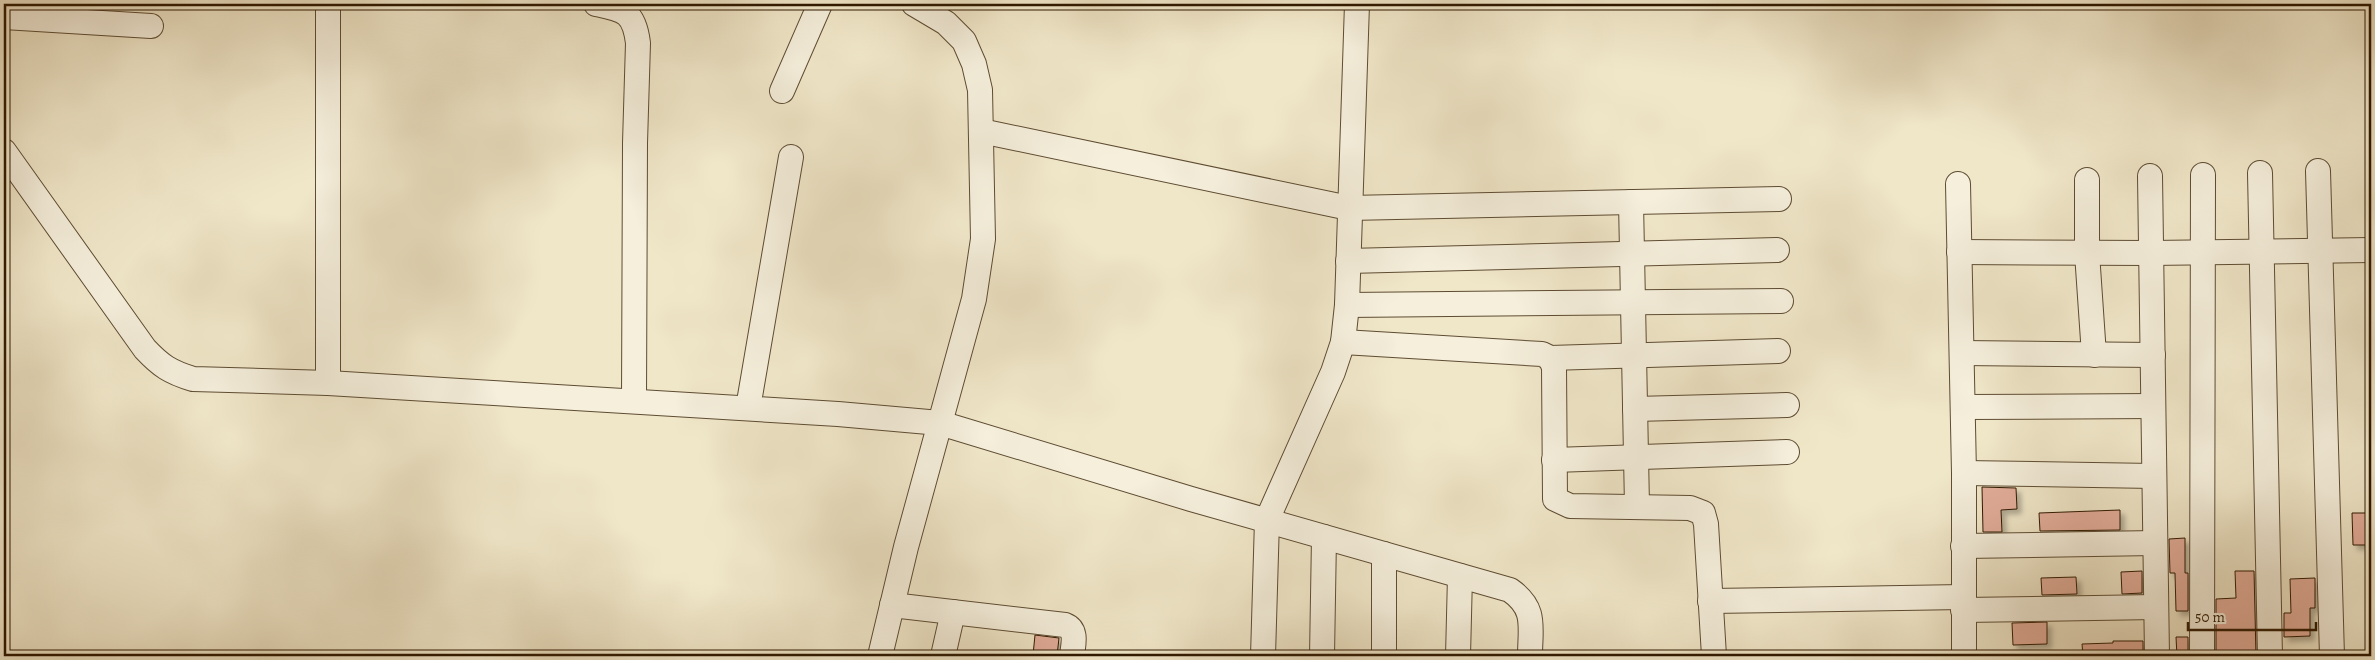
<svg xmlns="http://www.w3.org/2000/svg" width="2375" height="660" viewBox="0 0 2375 660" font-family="Alegreya,serif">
	<defs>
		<filter id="shadow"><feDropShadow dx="4.5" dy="4.5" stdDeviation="2.5" flood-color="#0004"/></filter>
	</defs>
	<rect width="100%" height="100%" fill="#f0e7c9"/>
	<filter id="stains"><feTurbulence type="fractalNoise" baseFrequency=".004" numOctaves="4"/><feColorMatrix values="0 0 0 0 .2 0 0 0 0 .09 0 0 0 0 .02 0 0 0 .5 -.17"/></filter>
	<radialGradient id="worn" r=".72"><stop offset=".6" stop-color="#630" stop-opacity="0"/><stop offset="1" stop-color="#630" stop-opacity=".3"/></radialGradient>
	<g fill="#e2ac99" stroke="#2e1800" filter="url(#shadow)">
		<polygon points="1982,487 2016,488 2017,509 2001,510 2002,532 1983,532"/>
		<polygon points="2120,510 2120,530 2040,531 2039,513"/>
		<polygon points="2352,513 2371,513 2371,545 2353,545"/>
		<polygon points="2185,538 2185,573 2188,573 2188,611 2176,611 2175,573 2170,573 2169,539"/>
		<polygon points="2142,571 2142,593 2122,594 2121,572"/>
		<polygon points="2235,571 2254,571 2256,656 2216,656 2216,599 2236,598"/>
		<polygon points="2076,577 2077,594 2042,595 2041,578"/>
		<polygon points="2315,578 2315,608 2310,608 2310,636 2284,637 2284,613 2291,613 2290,579"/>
		<polygon points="2047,622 2047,644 2013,645 2012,623"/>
		<polygon points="1035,635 1059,638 1057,656 1033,655"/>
		<polygon points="2176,637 2188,637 2188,656 2177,656"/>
		<polygon points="2113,641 2143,641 2143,656 2083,656 2082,644 2113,643"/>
	</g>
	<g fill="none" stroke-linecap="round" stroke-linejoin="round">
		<defs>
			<g id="minor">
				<path d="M596 4C624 10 634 11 638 43L635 143 634 401"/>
				<polyline points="4,17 151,26"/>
				<polyline points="782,91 820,4"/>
				<polyline points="981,131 1349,208 1779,199"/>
				<path d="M4 151 145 349C161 366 170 372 193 379L328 383 838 414 940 423 1191 499 1510 590C1537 609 1530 627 1530 656"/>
				<polyline points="2318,171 2332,656"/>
				<polyline points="2260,173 2270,656"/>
				<polyline points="2150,176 2157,656"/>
				<polyline points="2087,180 2087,253 2094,355"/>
				<polyline points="1958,184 1964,473 1964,656"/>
				<polyline points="1631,202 1637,506"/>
				<polyline points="1959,252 2151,253 2371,250"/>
				<polyline points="1348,261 1777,250"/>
				<polyline points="1347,305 1781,301"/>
				<polyline points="1343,342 1542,354 1550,358 1554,367 1555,499 1570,506 1690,508 1703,513 1706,524 1714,656"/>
				<polyline points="1962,353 2153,355"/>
				<polyline points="1550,358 1778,351"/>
				<polyline points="328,383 328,4"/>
				<polyline points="1963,407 2153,406"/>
				<polyline points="748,408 791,157"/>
				<polyline points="1635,409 1787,405"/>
				<polyline points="1554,460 1787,452"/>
				<polyline points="1964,473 2154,476"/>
				<polyline points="1963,546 2155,543"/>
				<polyline points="1384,554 1384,656"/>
				<polyline points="1710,601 1963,597"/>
				<path d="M892 605 1065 625C1078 630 1073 645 1072 656"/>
				<polyline points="1963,610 2156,607"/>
				<polyline points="880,656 906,547 974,299 983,239 980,90 974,64 964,41 946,23 914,4"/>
				<polyline points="943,656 953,612"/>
				<polyline points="1263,656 1267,520 1333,372 1343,342 1347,305 1357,4"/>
				<polyline points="1322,656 1324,537"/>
				<polyline points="1458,656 1460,576"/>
				<polyline points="2202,656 2203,175"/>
			</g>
		</defs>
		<use href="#minor" stroke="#5e4c32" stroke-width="26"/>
		<use href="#minor" stroke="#f5efdc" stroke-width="24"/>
	</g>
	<rect width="2375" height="660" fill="none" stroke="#f0e7c9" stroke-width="20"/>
	<rect x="5" y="5" width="2365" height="650" fill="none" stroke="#2e1800" stroke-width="2.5"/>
	<rect x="10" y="10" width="2355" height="640" fill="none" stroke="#2e1800"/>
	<path d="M2188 622v8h128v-8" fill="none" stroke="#2e1800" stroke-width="2.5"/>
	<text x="2195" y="622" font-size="15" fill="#2e1800" stroke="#f5efdc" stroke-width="4" paint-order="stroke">50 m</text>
	<rect width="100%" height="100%" filter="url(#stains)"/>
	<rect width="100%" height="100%" fill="url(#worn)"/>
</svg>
